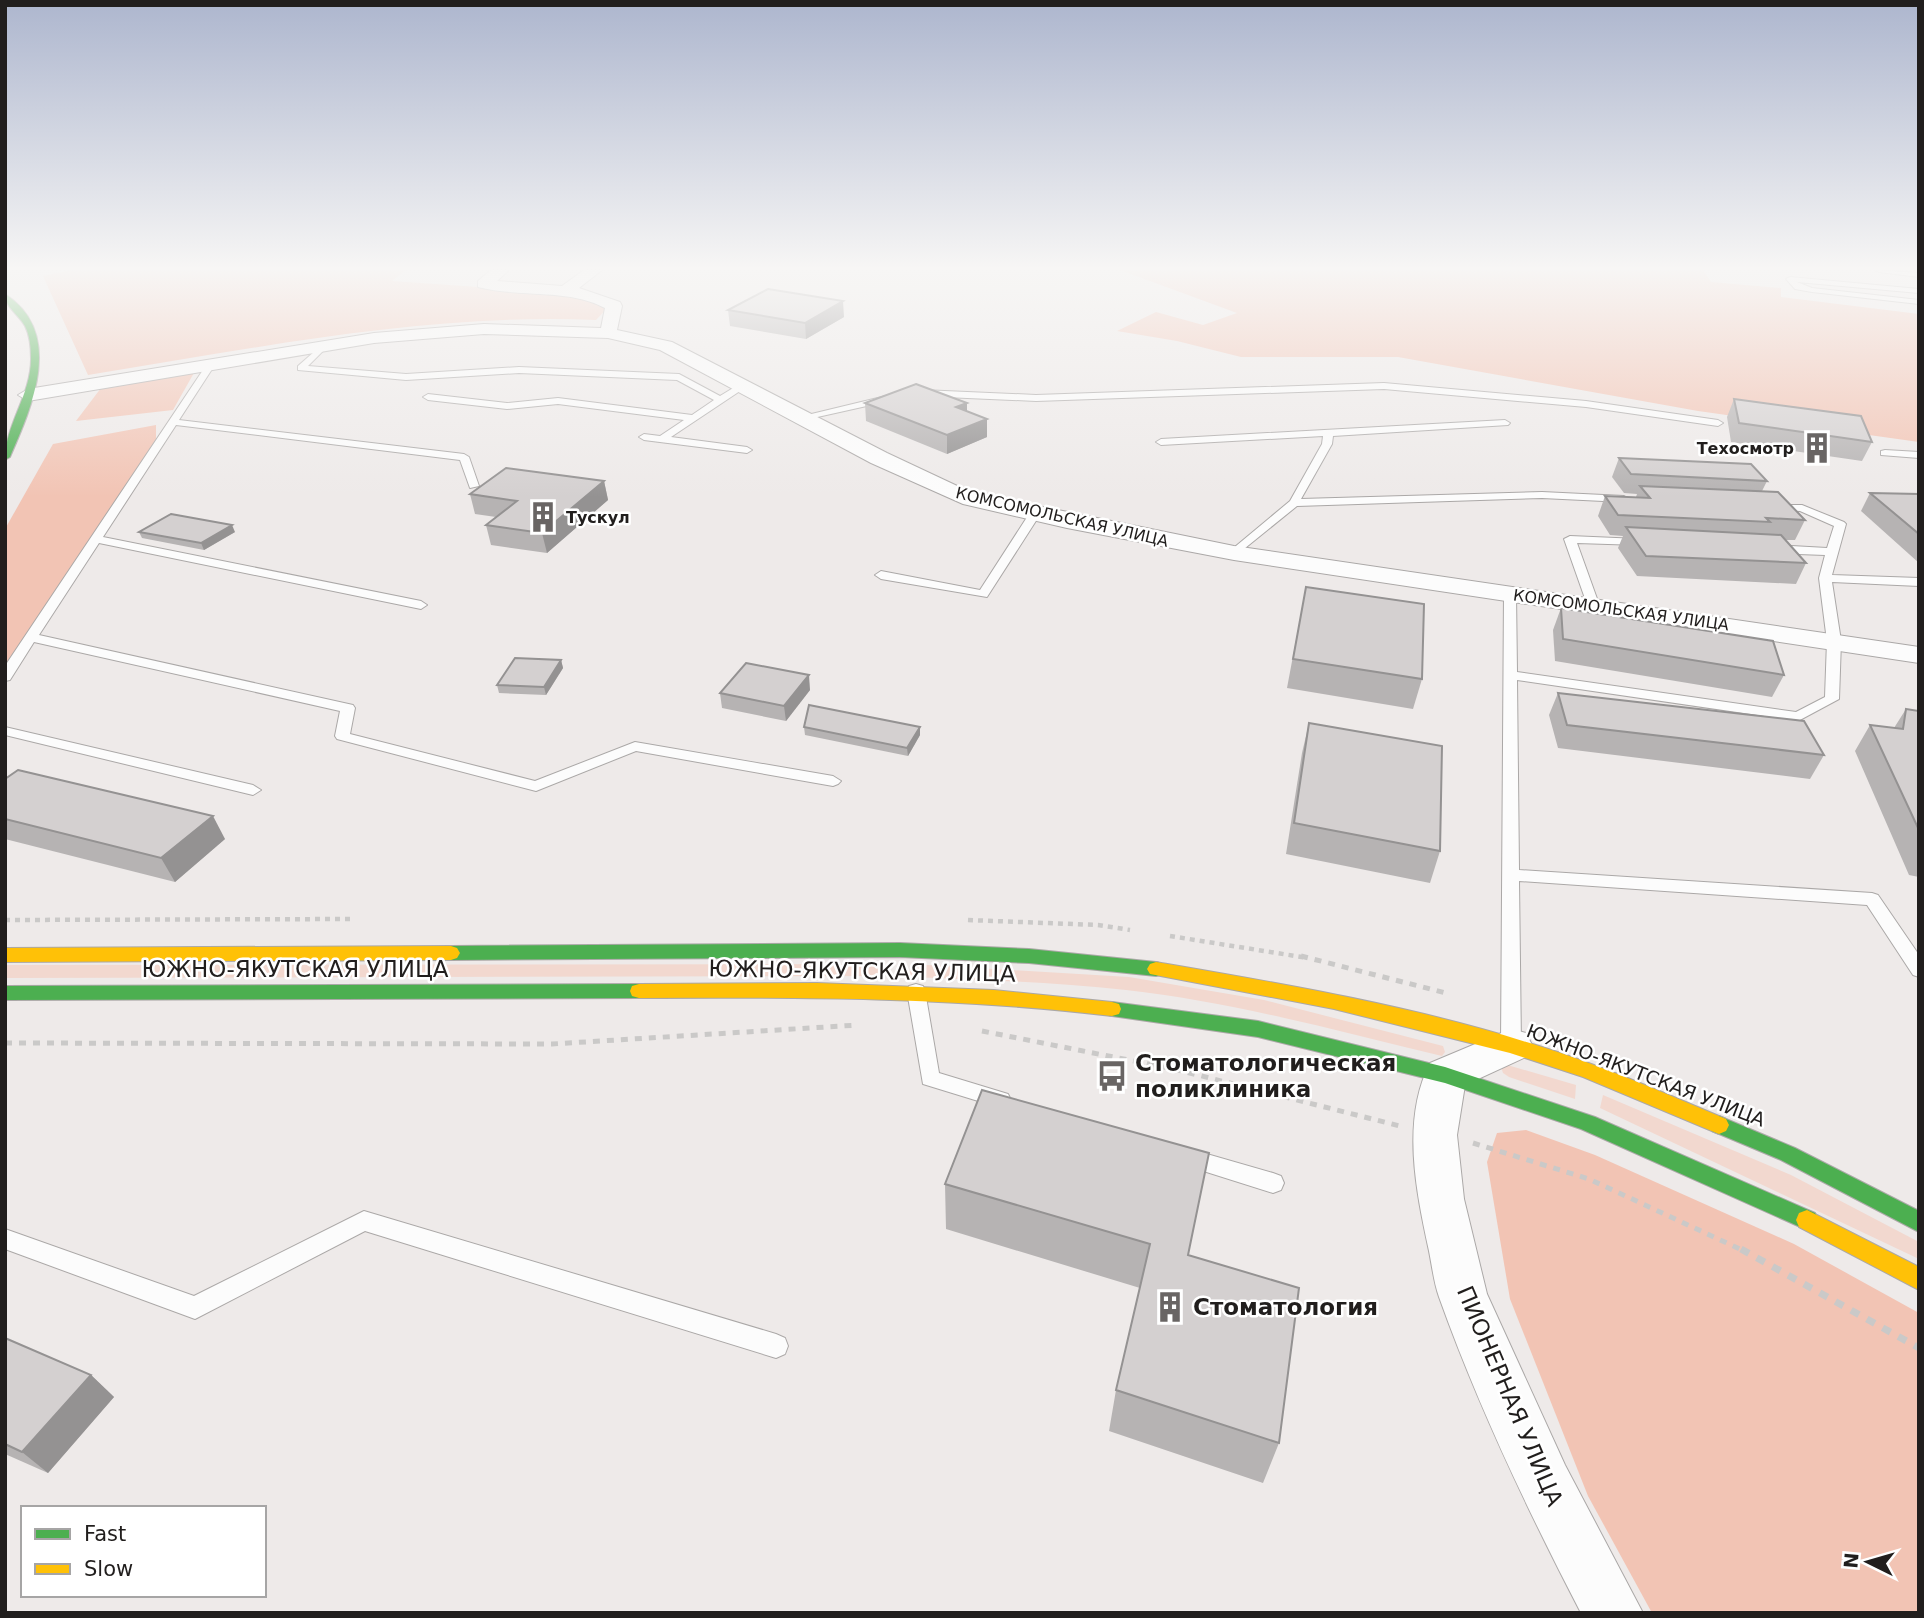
<svg xmlns="http://www.w3.org/2000/svg" width="1924" height="1618" viewBox="0 0 1924 1618" font-family="'DejaVu Sans',sans-serif">
	<rect width="100%" height="100%" fill="#eeeae9"/>
	<g fill="#f2d8cf">
		<polygon points="887,964 885,976 5,978 5,965"/>
		<path d="M911 964 1129 977 1264 1000 1443 1046 1445 1052 1442 1056C1338 1031 1233 1002 1126 990 1054 982 981 980 909 977Z"/>
		<polygon points="1504,1064 1576,1085 1575,1099 1509,1077 1503,1073 1501,1067"/>
		<polygon points="1603,1095 1791,1175 1919,1242 1919,1259 1600,1108"/>
	</g>
	<g fill="#f2c4b4">
		<path d="M71 270H405L392 281 562 293 611 304 596 320C425 313 257 348 88 375L43 276Z"/>
		<polygon points="1120,270 1703,270 1711,282 1781,288 1781,297 1919,314 1919,442 1698,411 1398,357 1241,357 1177,341 1117,331 1156,312 1203,325 1237,313"/>
		<polygon points="195,371 173,410 76,421 101,388"/>
		<polygon points="156,425 156,439 101,527 5,666 5,529 53,444"/>
		<polygon points="1526,1130 1595,1155 1794,1244 1919,1313 1919,1613 1652,1613 1588,1496 1510,1299 1487,1162 1497,1133"/>
	</g>
	<g fill="none" stroke-linecap="round" stroke-linejoin="round">
		<defs>
			<g id="lane">
				<polygon points="1875,270 1919,273 1919,277 1879,272"/>
				<polygon points="1790,277 1919,289 1919,293 1797,282 1812,288 1919,300 1919,304 1812,292 1795,289 1786,279"/>
				<polygon points="323,344 327,347 308,366 406,374 519,367 679,374 720,396 743,382 748,385 746,387 671,437 747,447 752,450 747,453 644,440 639,437 644,434 660,436 684,420 558,404 507,409 428,400 423,397 428,394 507,403 558,398 692,415 714,400 677,380 519,373 406,380 298,370 298,366"/>
				<polygon points="209,361 216,363 179,420 464,454 469,457 479,486 470,488 460,460 176,425 103,537 421,601 427,605 421,609 99,543 39,635 353,705 355,708 350,734 535,781 635,742 833,776 841,781 838,784 833,786 636,751 536,791 337,739 335,736 340,711 34,642 10,680 5,681 5,666"/>
				<polygon points="1384,383 1586,401 1718,420 1723,423 1718,426 1586,407 1384,389 1036,401 922,396 917,393 922,390 1036,395"/>
				<polygon points="886,396 889,397 889,401 804,420 799,417"/>
				<polygon points="1505,420 1510,423 1508,425 1333,436 1332,444 1301,499 1542,492 1624,496 1629,499 1624,502 1542,498 1297,506 1234,557 1228,553 1230,551 1290,501 1322,444 1323,436 1161,445 1156,442 1161,439"/>
				<polygon points="1885,450 1919,452 1919,458 1881,455 1881,451"/>
				<polygon points="1768,505 1802,505 1844,522 1846,524 1832,575 1919,578 1919,586 1832,582 1841,641 1839,699 1798,721 1517,680 1519,870 1872,893 1878,895 1919,955 1919,977 1913,975 1867,905 1519,881 1521,1045 1518,1050 1511,1053 1504,1050 1501,1045 1504,594 1510,590 1516,594 1517,672 1796,712 1825,697 1827,641 1819,578 1825,555 1774,553 1768,549 1774,545 1827,548 1834,526 1800,511 1768,509"/>
				<polygon points="1031,511 1041,513 987,597 881,579 875,575 881,571 980,590"/>
				<polygon points="1570,536 1639,539 1645,542 1639,545 1577,543 1600,607 1598,610 1590,610 1588,607 1564,539"/>
				<polygon points="5,727 253,785 261,790 253,795 5,735"/>
				<polygon points="916,984 923,986 925,991 939,1073 1008,1094 1011,1100 1008,1106 1001,1108 923,1084 907,991 909,986"/>
				<polygon points="1186,1148 1273,1173 1281,1176 1284,1183 1281,1190 1273,1193 1178,1163 1175,1157 1178,1151"/>
				<polygon points="364,1211 776,1334 785,1338 788,1346 785,1354 776,1358 365,1231 195,1319 5,1249 5,1229 194,1296"/>
			</g>
			<g id="street">
				<path d="M491 270H509L497 281 562 286 584 270H602L579 288 620 302 622 306 617 330 672 342 887 453 970 492 1234 546 1919 647V663L1234 560 1067 528 963 504 871 463 660 350 608 338 484 334 374 343 28 401 18 395 28 389 374 333 484 324 601 328 605 308C568 288 520 298 478 287V281Z"/>
				<path d="M1511 1029 1526 1033 1532 1045 1526 1057 1465 1085 1457 1135 1464 1199 1487 1294 1565 1465 1643 1613H1581C1528 1511 1478 1406 1439 1297 1434 1283 1432 1266 1429 1251 1416 1191 1401 1120 1430 1063Z"/>
			</g>
			<g id="fast">
				<path d="M5 294C65 333 32 407 10 457L5 460C5 425 31 395 31 359 31 348 30 336 25 326 19 315 5 307 5 294Z"/>
				<polygon points="900,943 1029,949 1156,962 1162,964 1165,969 1162,974 1156,976 1029,963 900,957 451,960 445,958 442,953 445,948 451,946"/>
				<polygon points="639,984 646,986 648,991 646,996 639,998 5,1000 5,986"/>
				<polygon points="1112,1002 1258,1021 1445,1067 1595,1117 1815,1213 1818,1220 1815,1227 1807,1230 1581,1129 1445,1083 1258,1037 1112,1016 1105,1014 1103,1009 1105,1004"/>
				<polygon points="1719,1116 1795,1148 1919,1211 1919,1232 1781,1160 1712,1131 1709,1125 1712,1119"/>
			</g>
			<g id="slow">
				<polygon points="451,946 457,948 460,953 457,958 451,960 5,962 5,948"/>
				<path d="M1156 962C1284 984 1415 1006 1539 1046 1603 1066 1664 1093 1726 1119L1729 1125 1726 1131 1719 1134 1583 1077 1510 1053 1334 1009 1150 974 1147 969 1150 964Z"/>
				<path d="M817 983 994 990 1112 1002 1119 1004 1121 1009 1119 1014 1112 1016C955 997 797 997 639 998L632 996 630 991 632 986 639 984Z"/>
				<polygon points="1807,1210 1919,1267 1919,1290 1799,1227 1796,1220 1799,1213"/>
			</g>
		</defs>
		<use href="#lane" stroke="#aba8a7" stroke-width="2"/>
		<use href="#street" stroke="#aba8a7" stroke-width="2"/>
		<use href="#fast" stroke="#aba8a7" stroke-width="2"/>
		<use href="#slow" stroke="#aba8a7" stroke-width="2"/>
		<g stroke="#cac9c8" stroke-width="4.5" stroke-dasharray="5 5" stroke-linecap="butt">
			<polyline points="5,920 354,919"/>
			<polyline points="968,920 1098,925 1130,930"/>
			<polyline points="1170,936 1308,958"/>
		</g>
		<g stroke="#cac9c8" stroke-width="5" stroke-dasharray="7 7" stroke-linecap="butt">
			<polyline points="1301,956 1446,993"/>
			<polyline points="982,1031 1174,1069 1400,1126"/>
			<polyline points="5,1043 552,1044 858,1025"/>
			<polyline points="1473,1143 1589,1179 1744,1251"/>
		</g>
		<polyline stroke="#cac9c8" stroke-width="7" stroke-dasharray="9 9" stroke-linecap="butt" points="1741,1249 1919,1348"/>
		<use href="#lane" fill="#fcfcfc" fill-rule="evenodd"/>
		<use href="#street" fill="#fcfcfc" fill-rule="evenodd"/>
		<use href="#fast" fill="#4caf50" fill-rule="evenodd"/>
		<use href="#slow" fill="#ffc107" fill-rule="evenodd"/>
	</g>
	<g fill="#b6b3b3">
		<polygon points="728,310 844,317 806,339 730,326"/>
		<polygon points="1734,399 1872,442 1862,461 1731,442 1727,417"/>
		<polygon points="865,403 967,403 967,411 987,419 987,437 947,454 866,421"/>
		<polygon points="1619,458 1767,481 1762,491 1805,520 1795,540 1785,540 1806,563 1796,584 1637,576 1618,548 1623,536 1610,535 1598,516 1605,496 1636,497 1637,494 1624,493 1612,477"/>
		<polygon points="604,481 608,500 547,553 491,545 486,525 496,517 475,514 470,494"/>
		<polygon points="1870,493 1919,494 1919,563 1861,511"/>
		<polygon points="139,532 235,532 204,550 142,538"/>
		<polygon points="1306,587 1422,679 1413,709 1287,688"/>
		<polygon points="1561,608 1784,675 1772,697 1555,661 1553,630"/>
		<polygon points="561,660 563,668 546,695 499,693 497,685"/>
		<polygon points="810,690 786,721 722,708 720,693"/>
		<polygon points="1558,693 1824,755 1810,779 1558,748 1549,715"/>
		<polygon points="1906,709 1919,711 1919,877 1909,875 1855,751 1870,725 1894,728"/>
		<polygon points="1309,723 1440,851 1430,883 1286,854 1302,753"/>
		<polygon points="804,727 920,735 908,756 805,735"/>
		<polygon points="5,779 225,839 175,882 5,839"/>
		<polygon points="945,1184 1188,1255 1279,1443 1263,1483 1109,1431 1116,1390 1140,1288 946,1229"/>
		<polygon points="5,1338 91,1375 114,1397 48,1473 5,1454"/>
	</g>
	<g fill="#949292">
		<polygon points="843,301 844,317 806,339 805,323"/>
		<polygon points="967,403 967,421 956,407"/>
		<polygon points="987,419 987,437 947,454 947,435"/>
		<polygon points="604,481 608,500 547,553 542,533"/>
		<polygon points="232,525 235,532 204,550 201,543"/>
		<polygon points="561,660 563,668 546,695 544,687"/>
		<polygon points="809,675 810,690 786,721 784,706"/>
		<polygon points="920,727 920,735 908,756 907,748"/>
		<polygon points="213,816 225,839 175,882 161,858"/>
		<polygon points="91,1375 114,1397 48,1473 22,1452"/>
	</g>
	<g fill="#d4d0d0" stroke="#949292" stroke-width="2">
		<polygon points="768,289 843,301 805,323 728,310"/>
		<polygon points="916,384 967,403 956,407 987,419 947,435 865,403"/>
		<polygon points="1734,399 1861,416 1872,442 1739,423"/>
		<polygon points="1619,458 1751,464 1767,481 1631,474"/>
		<polygon points="506,468 604,481 542,533 486,525 517,501 470,494"/>
		<polygon points="1640,486 1778,492 1805,520 1766,518 1770,522 1618,515 1605,496 1650,498"/>
		<polygon points="1870,493 1919,494 1919,534"/>
		<polygon points="171,514 232,525 201,543 139,532"/>
		<polygon points="1626,527 1781,535 1806,563 1646,556"/>
		<polygon points="1306,587 1424,604 1422,679 1293,659"/>
		<polygon points="1561,608 1773,641 1784,675 1563,639"/>
		<polygon points="515,658 561,660 544,687 497,685"/>
		<polygon points="746,663 809,675 784,706 720,693"/>
		<polygon points="1558,693 1804,721 1824,755 1567,725"/>
		<polygon points="809,705 920,727 907,748 804,727"/>
		<polygon points="1906,709 1919,711 1919,830 1870,725 1903,729"/>
		<polygon points="1309,723 1442,746 1440,851 1294,823"/>
		<polygon points="18,770 213,816 161,858 5,819 5,779"/>
		<polygon points="982,1090 1209,1153 1188,1255 1299,1288 1279,1443 1116,1390 1150,1244 945,1184"/>
		<polygon points="5,1338 91,1375 22,1452 5,1444"/>
	</g>
	<linearGradient id="sky" x2="0" y2="1"><stop stop-color="#adb6ce"/><stop offset="0.54" stop-color="#f7f6f5"/><stop offset="1" stop-color="#f7f6f5" stop-opacity="0"/></linearGradient>
	<rect width="1924" height="497" fill="url(#sky)"/>
	<defs>
		<symbol id="building-bare" viewBox="-9 -9 18 18"><path d="M-4-6H4V6H1V3H-1V6H-4ZM-2.5-4.3h1.7v1.8h-1.7ZM.8-4.3h1.7v1.8H.8ZM-2.5-1h1.7V.8h-1.7ZM.8-1h1.7V.8H.8Z" fill="#696564" stroke="#fff" stroke-width="2.5" paint-order="stroke"/></symbol>
		<symbol id="bus-bare" viewBox="-9 -9 18 18"><path d="M-5-6H5V4H4V6H2V4H-2V6H-4V4H-5ZM-3.5-4V0h7V-4ZM-3.5 1.2v1.5H-2V1.2ZM2 1.2v1.5H3.5V1.2Z" fill="#696564" stroke="#fff" stroke-width="2.5" paint-order="stroke"/></symbol>
	</defs>
	<g fill-rule="evenodd">
		<use href="#building-bare" x="1795" y="426" width="44" height="44"/>
		<use href="#building-bare" x="521" y="495" width="44" height="44"/>
		<use href="#bus-bare" x="1090" y="1054" width="44" height="44"/>
		<use href="#building-bare" x="1148" y="1285" width="44" height="44"/>
	</g>
	<g text-anchor="middle" dominant-baseline="central" stroke-width="5" stroke-linejoin="round" paint-order="stroke">
		<g font-size="16" font-weight="bold" fill="#211e1d" stroke="#fff" text-anchor="end">
			<text x="1794" y="448">Техосмотр</text>
			<text x="566" y="517" text-anchor="start">Тускул</text>
		</g>
		<g font-size="16" fill="#211e1d" stroke="#fff">
			<text transform="translate(1062 517) rotate(13)">КОМСОМОЛЬСКАЯ УЛИЦА</text>
			<text transform="translate(1621 610) rotate(8)">КОМСОМОЛЬСКАЯ УЛИЦА</text>
		</g>
		<g font-size="19" fill="#211e1d" stroke="#fff">
			<text transform="translate(1646 1075) rotate(21)">ЮЖНО-ЯКУТСКАЯ УЛИЦА</text>
		</g>
		<g font-size="23" fill="#211e1d" stroke="#fff">
			<text x="295" y="969">ЮЖНО-ЯКУТСКАЯ УЛИЦА</text>
			<text transform="translate(862 971) rotate(1)">ЮЖНО-ЯКУТСКАЯ УЛИЦА</text>
			<text transform="translate(1510 1396) rotate(67)">ПИОНЕРНАЯ УЛИЦА</text>
		</g>
		<g font-size="23" font-weight="bold" fill="#211e1d" stroke="#fff" text-anchor="start">
			<text x="1135" y="1063">Стоматологическая<tspan x="1135" dy="26">поликлиника</tspan></text>
			<text x="1193" y="1307">Стоматология</text>
		</g>
	</g>
	<rect width="1924" height="1618" fill="none" stroke="#211e1d" stroke-width="14"/>
	<rect x="21" y="1506" width="245" height="91" fill="#ffffff" stroke="#a6a5a5" stroke-width="2"/>
	<rect x="35" y="1529" width="35" height="10" fill="#4caf50" stroke="#a6a5a5" stroke-width="2"/>
	<text x="84" y="1541" font-size="21" fill="#211e1d">Fast</text>
	<rect x="35" y="1564" width="35" height="10" fill="#ffc107" stroke="#a6a5a5" stroke-width="2"/>
	<text x="84" y="1576" font-size="21" fill="#211e1d">Slow</text>
	<g transform="translate(1868 1562) rotate(275)" stroke="#ffffff" stroke-width="5" paint-order="stroke">
	<path d="M0-5L12 26L0 18L-12 26Z" fill="#211e1d"/>
	<text y="-10" font-size="19" font-weight="bold" text-anchor="middle" fill="#211e1d">N</text>
	</g>
</svg>
